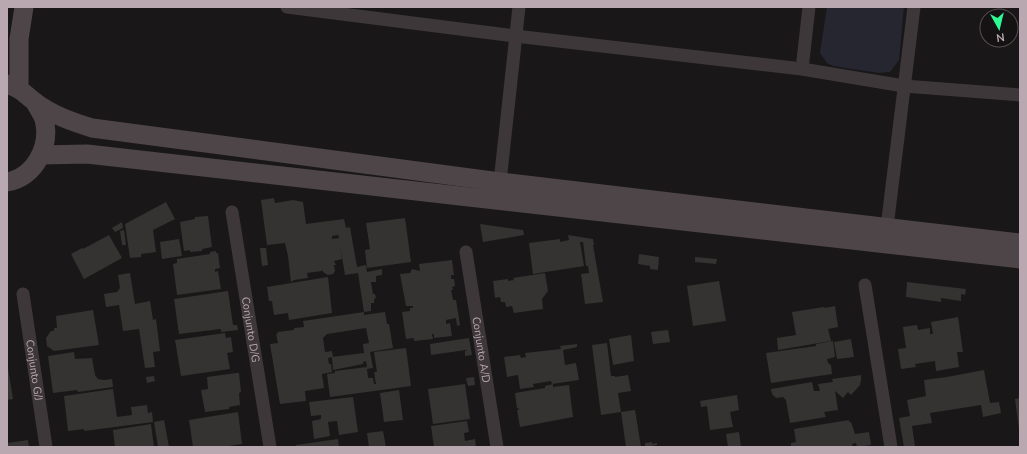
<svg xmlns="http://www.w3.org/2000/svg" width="1027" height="454" viewBox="0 0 1027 454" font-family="'Nunito Sans',sans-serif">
	<rect width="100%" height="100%" fill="#191717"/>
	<polygon fill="#262631" points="827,7 904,7 899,60 890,72 879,73 833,66 827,63 820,53"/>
	<g fill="#353232">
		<polygon points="274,198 275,203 293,200 303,202 306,224 344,219 346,228 350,227 357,267 366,265 367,272 382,269 382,275 376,276 376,282 371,282 373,294 375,294 376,298 374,299 374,303 371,303 371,311 364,312 358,273 345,275 338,233 338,235 332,236 332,239 339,238 342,259 334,261 336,265 334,265 335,271 333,274 328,275 323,272 323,270 322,271 307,273 308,278 294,280 291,282 288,256 285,243 267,245 261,200"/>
		<polygon points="166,202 175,219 153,230 156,252 141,254 141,257 130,258 125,224"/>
		<polygon points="208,216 212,247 202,249 202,251 190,252 190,250 184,251 180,222 195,219 195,217"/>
		<polygon points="405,218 411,262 367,268 365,250 370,249 366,223"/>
		<polygon points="122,222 123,228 115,232 112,228"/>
		<polygon points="480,224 523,230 524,235 483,242"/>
		<polygon points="124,230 126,245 122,245 120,231"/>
		<polygon points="109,235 122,258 84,279 71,254 82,248 83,249"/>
		<polygon points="568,235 593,239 594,245 593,245 603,302 585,304 581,274 589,273 588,266 586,266 583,242 580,242 584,266 533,274 529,243 560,239 560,242 569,240"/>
		<polygon points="179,239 182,256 162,259 160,242"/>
		<polygon points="260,248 266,248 268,265 262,266"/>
		<polygon points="216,251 216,253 218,253 220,268 215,269 215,272 218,271 221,289 177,295 173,264 177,263 177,259 210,254 210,252"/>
		<polygon points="639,254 659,257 658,270 650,269 650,266 638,264"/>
		<polygon points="695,257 717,259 716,264 695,262"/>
		<polygon points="452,260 454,275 451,275 451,279 454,279 455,286 452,287 453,290 451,290 453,300 456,300 460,325 457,326 456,318 446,320 446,324 450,323 452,336 434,338 434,334 432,334 433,339 414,341 414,338 406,339 402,312 410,311 410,308 413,308 413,306 406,306 400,274 410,273 412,269 420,271 419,264"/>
		<polygon points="130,273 135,304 150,301 153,320 156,319 160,351 153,352 155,367 145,368 139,329 123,331 119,305 106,307 104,294 117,292 120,288 118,275"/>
		<polygon points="545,273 548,291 542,299 543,309 514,313 512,306 506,307 505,302 501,302 500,297 495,298 493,281 508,279 508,281 514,280 513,278"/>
		<polygon points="328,277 332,313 289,320 288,313 274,315 272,301 269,301 267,287"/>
		<polygon points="719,281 726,321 693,326 687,286"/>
		<polygon points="907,282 966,289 965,295 961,294 961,301 941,298 941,302 906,297"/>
		<polygon points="228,291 233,325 237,325 238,330 221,332 221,329 179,334 174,299"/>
		<polygon points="835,306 838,327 828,329 831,341 778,350 777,338 796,335 792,312 824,307 825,308"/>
		<polygon points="93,310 99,345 54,351 47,346 46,338 51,331 54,331 54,328 57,328 56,316"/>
		<polygon points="364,312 364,315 385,312 387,324 389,324 393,348 370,352 373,368 367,369 368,378 373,378 374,384 376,384 374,372 377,372 374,352 406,348 411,386 330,397 327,374 335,373 335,371 367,367 366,361 363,362 363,364 333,370 332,357 364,353 363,344 369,343 366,328 327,334 323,338 325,352 332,351 333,357 328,358 329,364 331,364 332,372 322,374 324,388 305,391 306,401 280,404 270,344 278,343 276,334 278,334 277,332 294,330 294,328 304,327 303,321"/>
		<polygon points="958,317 963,352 957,352 959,367 936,371 935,361 915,364 916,367 901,369 898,349 906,348 903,327 917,325 918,330 930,328 930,334 933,334 931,322"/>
		<polygon points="668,330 670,342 653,344 651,332"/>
		<polygon points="225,333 226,338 231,337 233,352 227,353 230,369 181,376 175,340"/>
		<polygon points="631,335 634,361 613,365 609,339"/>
		<polygon points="469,338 472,355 465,356 465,351 467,351 466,350 431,355 430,344"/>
		<polygon points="851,339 854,357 837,359 834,342"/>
		<polygon points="833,341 835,357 827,359 828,363 831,365 832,374 771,383 766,353 816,346 816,344"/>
		<polygon points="607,343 611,376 615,376 615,377 628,375 631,391 618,393 621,412 601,415 592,345"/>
		<polygon points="577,344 577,347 563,350 565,365 576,363 579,380 552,384 551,381 533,384 534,387 520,389 518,375 507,377 504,357 520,355 521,358 526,357 525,353 561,349 560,346"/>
		<polygon points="74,352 75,359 92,358 95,375 98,379 104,380 112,379 113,387 78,392 77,390 53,393 48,356"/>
		<polygon points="7,362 13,399 7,400"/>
		<polygon points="984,370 990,403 999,402 1001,413 983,417 981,405 930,413 932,423 912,426 915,446 904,447 899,418 910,416 907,400 926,396 924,380 947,377"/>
		<polygon points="236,373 239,373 241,392 239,393 240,405 229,407 229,409 205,412 201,390 208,389 207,377"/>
		<polygon points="861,375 861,380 860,385 851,395 848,392 843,398 835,391 838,410 824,412 826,417 790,423 786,400 783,397 776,398 772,394 771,389 812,382 814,391 820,391 818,384 833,382 832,379"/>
		<polygon points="154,376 155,381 147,383 146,377"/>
		<polygon points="474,377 475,385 468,386 466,378"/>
		<polygon points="465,384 470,419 433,424 428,389"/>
		<polygon points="553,384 553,387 569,385 573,417 520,427 517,410 519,410 518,408 517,408 515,393 545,388 545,386"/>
		<polygon points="113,389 117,417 132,415 131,407 147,405 148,413 152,412 153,422 84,431 84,429 68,431 64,396"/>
		<polygon points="399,390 403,420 384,422 380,393"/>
		<polygon points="737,395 739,410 730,412 733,427 710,430 707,406 701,407 700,401"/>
		<polygon points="353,397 358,432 339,435 337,421 328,422 330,436 314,439 312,421 321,419 321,415 311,416 309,402"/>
		<polygon points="1020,398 1020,429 1019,429 1015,399"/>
		<polygon points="635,410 641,447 626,447 621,412"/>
		<polygon points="238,412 242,444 223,447 193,447 189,420"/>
		<polygon points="164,420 169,447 158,447 154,422"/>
		<polygon points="849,420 849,422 851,422 855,434 869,432 871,445 857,447 856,443 852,444 853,447 791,447 791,443 796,442 794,429"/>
		<polygon points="467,421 469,432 464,433 465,441 475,439 476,447 434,447 431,426"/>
		<polygon points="151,424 154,447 115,447 113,430"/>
		<polygon points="383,431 386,447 369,447 367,433"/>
		<polygon points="739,432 741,447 728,447 726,434"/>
		<polygon points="338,439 339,447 296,447 296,445"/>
		<polygon points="28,440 29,447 7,447 7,443"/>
		<polygon points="652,442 652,444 657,443 657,445 645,447 645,443"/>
	</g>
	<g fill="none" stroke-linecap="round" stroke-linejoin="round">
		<g stroke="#3e373a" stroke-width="13">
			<polyline points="287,7 515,36 802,69 904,86 1020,95"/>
			<polyline points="802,69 809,7"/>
			<polyline points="500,182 519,7"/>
			<path id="s1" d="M232 212 270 447"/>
			<polyline points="887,227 914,7"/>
			<path id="s2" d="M466 252 497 447"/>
			<polyline points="865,285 891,447"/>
			<path id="s3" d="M23 294 46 447"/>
		</g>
		<g stroke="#4e4549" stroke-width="19">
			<path d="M7 84C23 90 23 93 35 102 52 115 73 122 92 128L500 182 1020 243"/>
			<polyline points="19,88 19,39 24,7"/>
			<polyline points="41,155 87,154 1020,259"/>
			<path d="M7 182C35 177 51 146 44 119 42 114 38 108 35 102"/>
		</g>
	</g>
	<g text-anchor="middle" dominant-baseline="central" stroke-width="3" stroke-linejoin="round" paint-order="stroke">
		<g font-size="11" fill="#b9a8b0" stroke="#141212">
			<text stroke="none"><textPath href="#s1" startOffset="119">Conjunto D/G</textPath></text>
			<text stroke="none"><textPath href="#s2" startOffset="99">Conjunto A/D</textPath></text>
			<text stroke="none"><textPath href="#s3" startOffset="77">Conjunto G/J</textPath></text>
		</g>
	</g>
	<rect width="1027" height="454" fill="none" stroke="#b9a8b0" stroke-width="16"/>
	<g transform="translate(999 28) rotate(172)"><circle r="19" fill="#141212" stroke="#564e51"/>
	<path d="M0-3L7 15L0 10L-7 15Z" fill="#2dfa94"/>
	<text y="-6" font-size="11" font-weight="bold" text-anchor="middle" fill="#b9a8b0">N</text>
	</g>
</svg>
